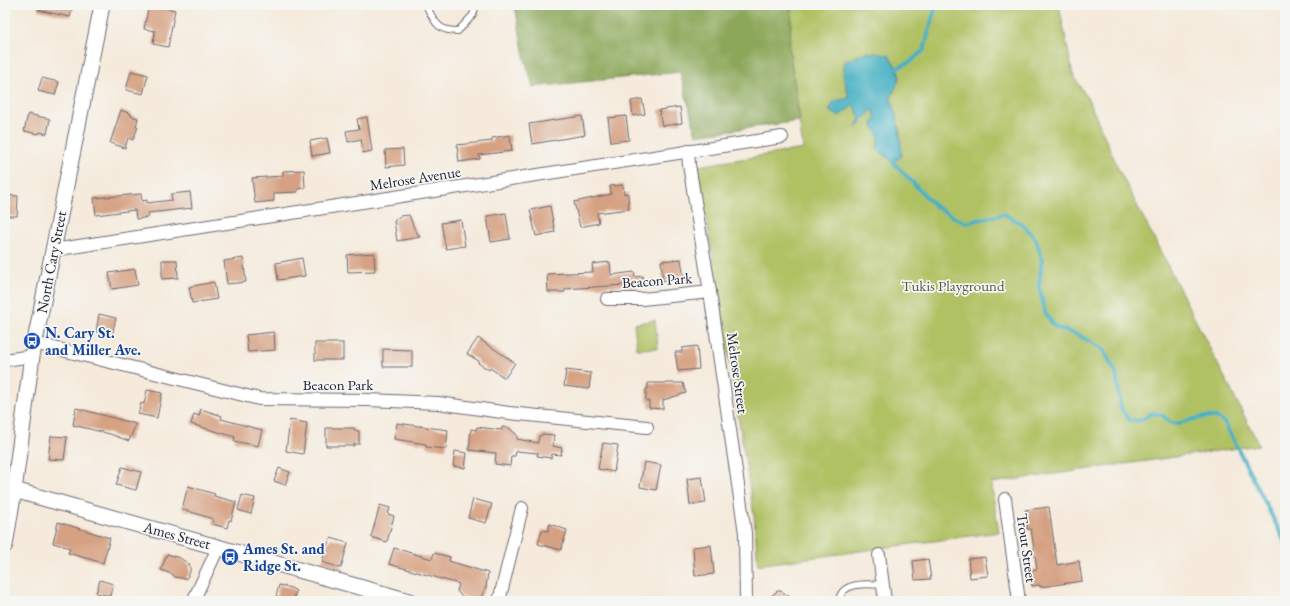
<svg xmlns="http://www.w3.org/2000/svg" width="1290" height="606" viewBox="0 0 1290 606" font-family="'EB Garamond',serif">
	<rect width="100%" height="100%" fill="#f6f6f2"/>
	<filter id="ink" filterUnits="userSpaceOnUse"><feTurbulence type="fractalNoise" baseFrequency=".025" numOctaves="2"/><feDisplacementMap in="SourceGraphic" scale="8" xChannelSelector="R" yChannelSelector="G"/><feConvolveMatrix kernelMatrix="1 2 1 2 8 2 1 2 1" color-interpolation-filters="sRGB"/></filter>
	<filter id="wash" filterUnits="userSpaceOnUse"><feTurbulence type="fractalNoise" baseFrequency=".012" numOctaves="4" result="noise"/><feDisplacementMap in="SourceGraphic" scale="16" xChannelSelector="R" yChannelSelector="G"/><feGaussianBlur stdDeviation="0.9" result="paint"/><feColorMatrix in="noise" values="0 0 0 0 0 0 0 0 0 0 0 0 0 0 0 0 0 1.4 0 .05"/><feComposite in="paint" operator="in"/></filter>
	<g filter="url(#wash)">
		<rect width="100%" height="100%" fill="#f5eadb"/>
		<g fill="#b0c164" stroke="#697250">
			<polygon points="787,5 1059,5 1073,75 1089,101 1119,170 1259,445 991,483 999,532 758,565 754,515 698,166 803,149 789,47 792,11"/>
			<polygon points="655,320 658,348 637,349 634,324"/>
		</g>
		<polygon fill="#8ca75a" stroke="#57644a" points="515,5 787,5 792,11 789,47 800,121 696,135 680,72 533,87 524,56"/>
		<polygon fill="#45b0c3" stroke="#34697f" points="867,52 889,55 897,68 900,77 891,98 899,126 902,156 893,162 877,149 879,137 872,123 876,118 873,110 855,128 860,118 854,105 839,116 829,111 834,101 849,98 843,74 845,61"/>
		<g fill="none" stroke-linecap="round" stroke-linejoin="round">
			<g stroke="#45b0c3" stroke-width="4">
				<polyline points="895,71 897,68 910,62 924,50 936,5"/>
				<path d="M892 158 893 162 936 207 965 223 1004 214 1022 224 1036 239 1042 259 1039 286 1045 313 1055 327 1078 335 1103 349 1116 373 1121 408 1129 420C1139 422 1144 419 1152 413L1162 415 1169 422 1176 424 1190 420 1205 417H1216L1225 423 1285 542"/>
			</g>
		</g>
		<g id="blocks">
			<g fill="#d6a182">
				<polygon points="38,5 73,5 70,17 38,10"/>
				<polygon points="149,5 175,10 168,47 153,44 155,31 144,29"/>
				<polygon points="131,71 148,75 143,94 126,90"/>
				<polygon points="42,78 59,82 55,95 38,91"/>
				<polygon points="642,99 645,114 633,116 631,101"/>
				<polygon points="680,107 682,123 662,126 659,110"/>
				<polygon points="121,110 131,114 131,116 138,118 136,127 138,127 133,140 128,138 125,148 110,143"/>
				<polygon points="28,114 50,119 47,134 40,132 39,134 24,131"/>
				<polygon points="582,116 585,135 532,144 529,124"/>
				<polygon points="626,116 629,140 611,142 608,118"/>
				<polygon points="367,117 372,151 363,153 361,139 348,142 346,131 359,129 357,119"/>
				<polygon points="510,135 512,151 479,155 480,159 459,162 457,145 492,141 492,138"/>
				<polygon points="327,138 330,153 312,156 310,141"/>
				<polygon points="403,149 404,165 386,167 385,150"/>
				<polygon points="304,170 305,188 298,189 298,192 274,193 274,201 255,203 252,178 283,176 283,171"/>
				<polygon points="623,185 624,194 628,193 629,209 597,213 599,223 580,227 574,202 611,194 610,186"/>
				<polygon points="190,192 192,208 148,213 149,217 136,219 135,210 96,215 94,198 141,194 142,201 147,200 147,203 172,200 171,194"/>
				<polygon points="5,195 18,196 17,216 5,216"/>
				<polygon points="550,206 555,232 536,236 530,210"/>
				<polygon points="506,213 510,239 491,242 487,216"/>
				<polygon points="409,215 414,228 420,237 397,241 394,221 400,216"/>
				<polygon points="461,220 465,246 446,249 441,223"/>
				<polygon points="374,253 375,271 348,272 347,255"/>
				<polygon points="243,258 246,282 227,284 224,261"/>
				<polygon points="302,258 305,276 278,280 276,263"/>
				<polygon points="681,259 684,279 663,281 661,261"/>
				<polygon points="162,260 177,260 178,278 162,279"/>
				<polygon points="610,262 611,275 634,272 635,277 643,276 645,286 624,289 624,285 565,289 565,292 548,292 547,274 593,272 592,264"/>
				<polygon points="135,269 138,285 112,289 109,273"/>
				<polygon points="214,282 217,299 192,303 189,287"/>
				<polygon points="99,314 116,318 112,335 96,332"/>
				<polygon points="274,332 275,350 248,352 246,335"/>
				<polygon points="478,338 515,363 505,378 490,368 489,370 478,363 479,361 467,354"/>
				<rect x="315" y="343" width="28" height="17"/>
				<polygon points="697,346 699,369 678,371 675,352 682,352 682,348"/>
				<polygon points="383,349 412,350 412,367 383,367"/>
				<polygon points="566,370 591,373 589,389 564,386"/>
				<polygon points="648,383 683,383 686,393 663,400 663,409 649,408 649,401 646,401 646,389 648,389"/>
				<polygon points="147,390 162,393 157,418 138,414 141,403 144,404"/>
				<polygon points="76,408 136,424 129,441 110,434 73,425"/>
				<polygon points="201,409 222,416 221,419 262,430 258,446 234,441 235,437 191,424 194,414 199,416"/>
				<polygon points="290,420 307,423 303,454 286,451"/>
				<polygon points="397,423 448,430 446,449 426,447 426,444 394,439"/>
				<polygon points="477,427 502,430 502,427 509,428 517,435 517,439 538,443 539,436 541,436 542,434 554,435 553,446 562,448 561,455 552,454 551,458 537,456 538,453 516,451 515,456 511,456 510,466 495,464 496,453 469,450 471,429 476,430"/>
				<polygon points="326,428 354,428 354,430 359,431 359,444 354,444 354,446 326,446"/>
				<polygon points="51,436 67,437 64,460 48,459"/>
				<polygon points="603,443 618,445 614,472 598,469"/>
				<polygon points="455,451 467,453 465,468 453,466"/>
				<polygon points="644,462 661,465 656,490 640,487"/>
				<polygon points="122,467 141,472 136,490 116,485"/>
				<polygon points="279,468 290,472 285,485 274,481"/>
				<polygon points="702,477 706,503 690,505 687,479"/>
				<polygon points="188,486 215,494 214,496 236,502 231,521 229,520 227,528 212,524 213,519 182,509"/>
				<polygon points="242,495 255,498 251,514 238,510"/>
				<polygon points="473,499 492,504 486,523 468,518"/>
				<polygon points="380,505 390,508 388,514 394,516 387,542 371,537"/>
				<polygon points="1049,507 1057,565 1079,561 1082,581 1040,587 1040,585 1032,586 1029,570 1037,569 1031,529 1027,529 1025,510"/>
				<polygon points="58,522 110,538 103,563 68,553 70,548 53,543"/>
				<polygon points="550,524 567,530 561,550 538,544 542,530 548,531"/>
				<polygon points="331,538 348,543 341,568 322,562 327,545"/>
				<polygon points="711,545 714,574 695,576 693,547"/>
				<polygon points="394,548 432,559 434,553 450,557 449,561 488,573 486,587 481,597 475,600 461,596 457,591 459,584 389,564"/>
				<polygon points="167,554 180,558 190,565 190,572 186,579 175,577 172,574 161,570"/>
				<polygon points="985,557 988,576 970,578 968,559"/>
				<polygon points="928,559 931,579 915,580 913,561"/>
				<polygon points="100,580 113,584 110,596 96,593"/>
				<polygon points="279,585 291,588 296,591 293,601 275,601"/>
				<polygon points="778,591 781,591 796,601 766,601 776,592"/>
			</g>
		</g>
	</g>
	<g filter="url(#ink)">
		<use href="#blocks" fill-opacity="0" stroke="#6c6873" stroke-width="1"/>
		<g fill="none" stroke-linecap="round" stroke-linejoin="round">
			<defs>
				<g id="service">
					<path d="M426 5C435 22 437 31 458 31L473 15 476 5"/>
					<path d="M839 601C841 581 868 584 883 585"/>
				</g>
				<g id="minor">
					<polyline points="688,151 689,165 710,292 745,533 746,601"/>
					<polyline points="53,250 782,137"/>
					<polyline points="607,299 642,299 710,292"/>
					<polyline points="34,343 259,399 368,400 438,403 509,413 647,427"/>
					<polyline points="5,360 32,356"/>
					<polyline points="1005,499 1019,601"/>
					<polyline points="879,555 885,601"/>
					<polyline points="193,601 219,546"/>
					<polyline points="499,601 522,508"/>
				</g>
				<g id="tertiary">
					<polyline points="14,490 409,601"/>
					<polyline points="5,545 14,490 32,356 102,5"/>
				</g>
			</defs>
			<use href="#service" stroke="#6c6873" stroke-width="8"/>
			<use href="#minor" stroke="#6c6873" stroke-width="14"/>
			<use href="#tertiary" stroke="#6c6873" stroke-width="17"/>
			<use href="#service" stroke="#fff" stroke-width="6"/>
			<use href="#minor" stroke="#fff" stroke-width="12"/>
			<use href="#tertiary" stroke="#fff" stroke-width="15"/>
		</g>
	</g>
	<defs>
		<symbol id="bus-disc" viewBox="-11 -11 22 22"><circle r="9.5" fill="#1a4fb4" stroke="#f6f6f2"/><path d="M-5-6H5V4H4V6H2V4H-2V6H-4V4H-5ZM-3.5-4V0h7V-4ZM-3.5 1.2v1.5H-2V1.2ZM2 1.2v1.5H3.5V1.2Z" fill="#fff"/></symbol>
	</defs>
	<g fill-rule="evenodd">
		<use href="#bus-disc" x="22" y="331" width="20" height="20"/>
		<use href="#bus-disc" x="220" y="547" width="20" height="20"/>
	</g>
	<g text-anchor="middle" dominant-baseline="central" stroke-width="3.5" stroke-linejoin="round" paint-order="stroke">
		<g font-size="15" fill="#22223b" stroke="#f6f6f2">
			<text transform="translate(415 178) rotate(-9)">Melrose Avenue</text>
			<text transform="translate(51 262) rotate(-79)">North Cary Street</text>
			<text transform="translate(657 280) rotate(-4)">Beacon Park</text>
			<text transform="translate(738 373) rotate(82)">Melrose Street</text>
			<text x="338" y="384">Beacon Park</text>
			<text transform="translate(177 535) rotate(15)">Ames Street</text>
			<text transform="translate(1027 548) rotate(82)">Trout Street</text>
		</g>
		<g font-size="15" fill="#545a49" stroke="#f6f6f2">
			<text x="953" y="285">Tukis Playground</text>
		</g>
		<g font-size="15" font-weight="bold" fill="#164399" stroke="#f6f6f2" text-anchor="start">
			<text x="45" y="332">N. Cary St.<tspan x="45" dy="17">and Miller Ave.</tspan></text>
			<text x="243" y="548">Ames St. and<tspan x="243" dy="17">Ridge St.</tspan></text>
		</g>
	</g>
	<rect width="1290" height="606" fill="none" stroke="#f6f6f2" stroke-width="20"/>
</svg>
